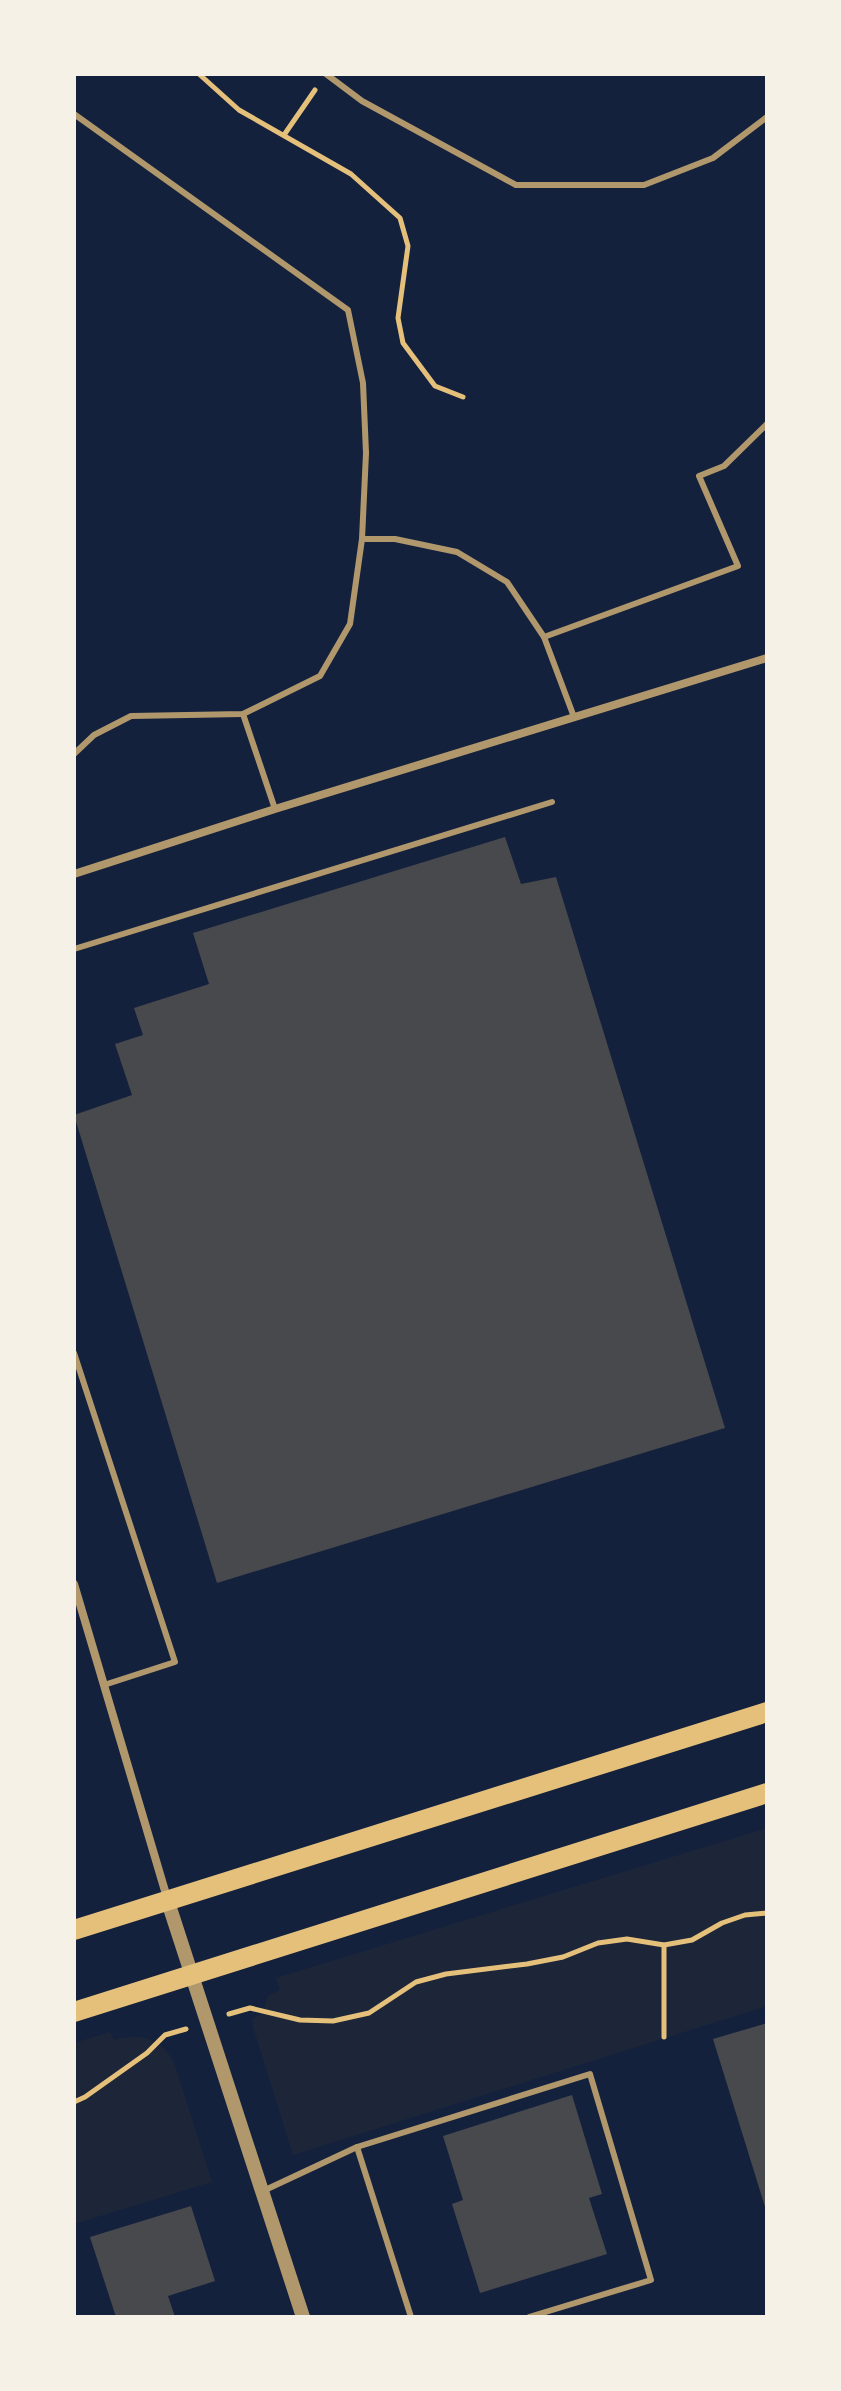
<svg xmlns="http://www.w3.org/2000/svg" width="841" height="2391" viewBox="0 0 841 2391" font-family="Commissioner,sans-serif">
	<rect width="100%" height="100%" fill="#14213d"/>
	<g fill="#1d2539">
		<polygon points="767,1828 767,2006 293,2155 253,2027 253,2018 262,2014 268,1996 280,1990 276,1978"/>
		<path d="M110 2032 114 2040C140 2033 160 2037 174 2062L212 2182 74 2224V2043Z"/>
	</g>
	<g fill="#48494c">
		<polygon points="505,837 521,884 556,877 725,1428 217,1583 74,1115 132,1095 115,1044 143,1035 134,1008 209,984 193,933"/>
		<polygon points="767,2023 767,2210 766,2210 713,2039"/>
		<polygon points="572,2095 602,2194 589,2198 607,2254 480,2293 452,2204 463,2200 443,2136"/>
		<polygon points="191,2206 215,2281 168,2296 175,2317 116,2317 90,2237"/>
	</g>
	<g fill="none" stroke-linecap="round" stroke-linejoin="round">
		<g stroke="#e5c07b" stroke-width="5">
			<polyline points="199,74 239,110 351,174 400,218 408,246 398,318 403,343 435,386 463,397"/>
			<polyline points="284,135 315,90"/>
			<polyline points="664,1945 664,2037"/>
			<polyline points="229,2014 250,2008 300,2020 333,2021 369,2013 416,1982 446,1974 527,1964 563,1957 598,1943 627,1939 664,1945 692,1940 722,1923 745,1915 767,1913"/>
			<polyline points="74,2102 85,2097 147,2053 165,2035 186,2029"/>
		</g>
		<g stroke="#b1986c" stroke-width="6">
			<polyline points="326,74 362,101 516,185 644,185 713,158 767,117"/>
			<polyline points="74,114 348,310 363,383 366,453 362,539 350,624 320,676 243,714 131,716 94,735 74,754"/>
			<polyline points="362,539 395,539 457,552 507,582 544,637 574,717"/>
			<polyline points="544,637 738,566 699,476 724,466 767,424"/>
			<polyline points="243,714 275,809"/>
			<polyline points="74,949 552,802"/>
			<polyline points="74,1353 175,1662 104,1685"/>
			<polyline points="357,2147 411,2317"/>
			<polyline points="263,2191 357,2147 590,2074 651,2280 529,2317"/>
		</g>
		<g stroke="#b1986c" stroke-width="8">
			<polyline points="74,874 275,809 767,658"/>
			<polyline points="74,1584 168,1901"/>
		</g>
		<polyline stroke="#b1986c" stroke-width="14" points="168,1902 303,2317"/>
		<g stroke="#e5c07b" stroke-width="20">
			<polyline points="74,1930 767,1712"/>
			<polyline points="74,2012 767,1793"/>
		</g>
	</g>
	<rect width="841" height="2391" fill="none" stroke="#f6f1e7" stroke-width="152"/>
</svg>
